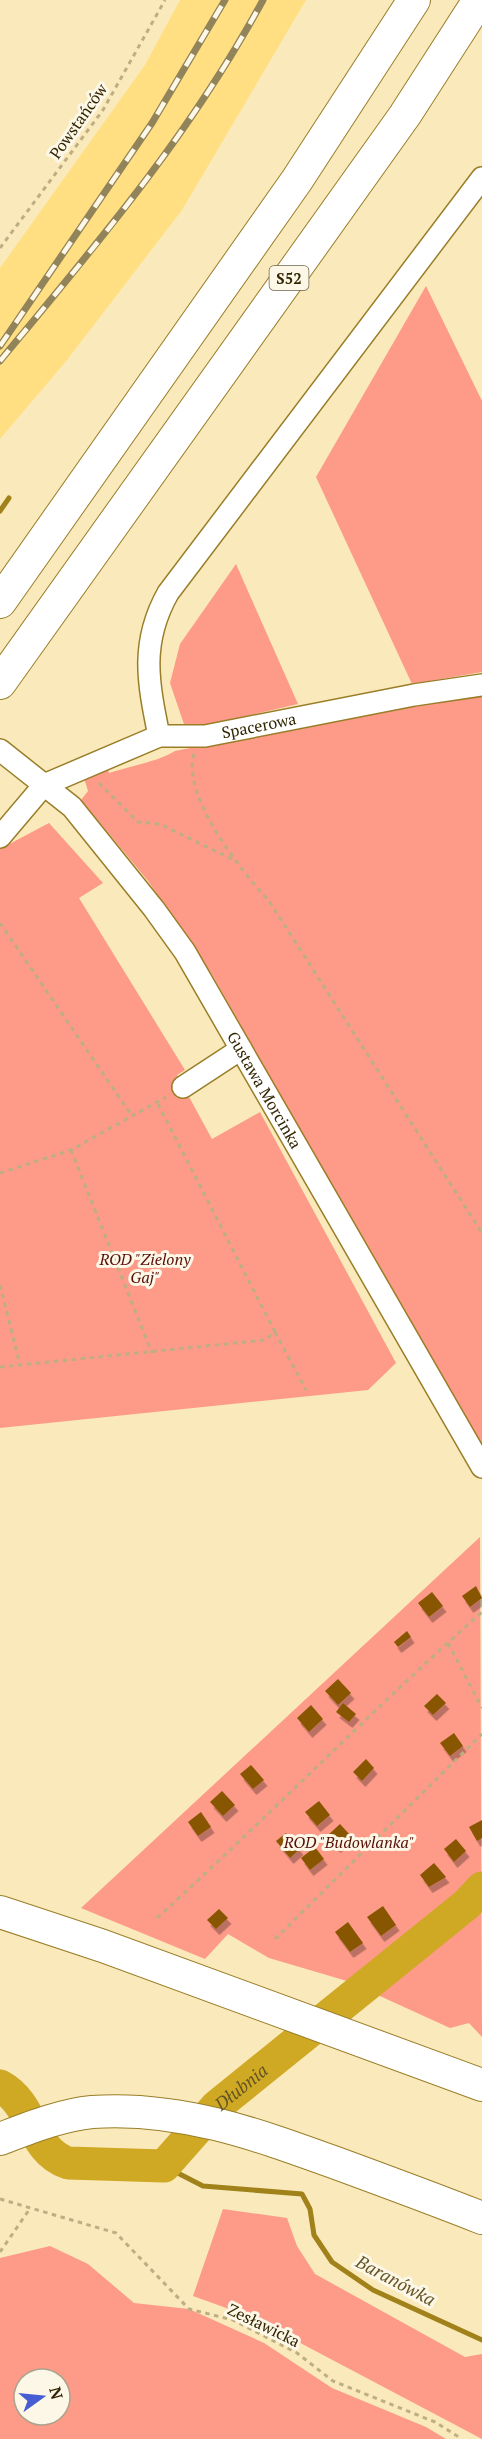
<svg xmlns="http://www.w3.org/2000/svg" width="482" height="2439" viewBox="0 0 482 2439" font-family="'PT Serif',serif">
	<defs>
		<filter id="shadow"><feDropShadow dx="3.5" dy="6" stdDeviation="0" flood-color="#0004"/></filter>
	</defs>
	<rect width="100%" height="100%" fill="#fae9ba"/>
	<polygon fill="#ffdf82" points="180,0 306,0 182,210 67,360 0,439 0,268 145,65"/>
	<g fill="#fd9a88" fill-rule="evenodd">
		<polygon points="426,286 482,401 482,672 412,684 316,477"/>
		<polygon points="236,564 298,704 186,730 170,683 180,644"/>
		<path d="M482 691V1450L211 973 148 881 81 800 88 791 84 778 107 766 109 773C130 766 157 762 175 751Z"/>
		<polygon points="49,823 103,883 79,898 185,1070 177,1075 212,1139 260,1112 396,1363 368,1390 0,1428 0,849"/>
		<polygon points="480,1537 482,2037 469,2023 450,2028 347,1981 269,1958 228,1934 205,1959 81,1908"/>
		<polygon points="223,2209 287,2218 297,2246 315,2274 465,2357 482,2354 482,2439 251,2317 193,2296"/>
		<path d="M50 2246 88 2264 134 2303 189 2309 264 2343 332 2388 426 2427 446 2439H0V2258ZM24 2379H60V2415H24Z"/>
	</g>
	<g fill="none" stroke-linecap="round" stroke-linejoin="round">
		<g stroke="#a0811a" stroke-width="5">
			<polyline points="0,511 9,498"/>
			<polyline points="164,2166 203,2186 302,2194 310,2209 314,2235 332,2262 373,2290 482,2340"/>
		</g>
		<path stroke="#cfa824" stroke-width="33" id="s1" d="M0 2086C35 2105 30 2150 68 2163L164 2166 217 2106 467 1904 482 1888"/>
	</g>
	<g fill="#885600" filter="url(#shadow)">
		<polygon points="476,1586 482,1598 470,1607 462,1596"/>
		<polygon points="432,1592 443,1606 429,1617 418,1603"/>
		<polygon points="407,1631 411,1637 398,1647 394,1642"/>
		<polygon points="338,1679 351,1693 338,1705 325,1691"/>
		<polygon points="437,1694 446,1703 433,1715 424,1706"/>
		<polygon points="343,1703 356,1714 349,1722 336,1712"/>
		<polygon points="311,1705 323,1719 309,1732 297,1718"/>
		<polygon points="454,1733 463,1746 450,1756 440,1743"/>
		<polygon points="366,1759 374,1768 362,1781 353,1772"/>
		<polygon points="251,1765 264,1780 253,1789 240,1774"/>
		<polygon points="222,1791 235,1805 223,1816 210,1802"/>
		<polygon points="319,1801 330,1815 317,1826 305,1812"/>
		<polygon points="201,1812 211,1827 198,1836 188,1822"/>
		<polygon points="482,1820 482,1838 477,1841 469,1827"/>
		<polygon points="340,1824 350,1835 337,1847 327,1836"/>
		<polygon points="286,1833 300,1849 290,1858 276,1841"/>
		<polygon points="456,1839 466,1851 454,1862 444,1849"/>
		<polygon points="315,1847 324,1859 310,1870 301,1858"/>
		<polygon points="434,1863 446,1877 429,1887 420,1875"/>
		<polygon points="383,1906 396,1925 381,1936 367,1917"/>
		<polygon points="219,1909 228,1918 216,1929 207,1920"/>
		<polygon points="348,1922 363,1943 350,1952 335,1932"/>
	</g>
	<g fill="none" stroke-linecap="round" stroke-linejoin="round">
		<defs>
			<g id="minor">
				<path d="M159 736C148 682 140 643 168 593L482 178"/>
				<path id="s2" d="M0 750 72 807 154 909 185 952 482 1467"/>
				<path id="s3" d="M0 837 44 785 159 736H205L414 695 482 685"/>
				<polyline points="183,1087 241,1049"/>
			</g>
			<g id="highway">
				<polyline points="0,602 297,180 414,0"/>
				<polyline points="0,683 405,115 479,0"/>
				<polyline points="0,1912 103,1946 482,2085"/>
				<path d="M0 2139C29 2128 61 2115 92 2112 179 2106 256 2134 336 2163 385 2181 434 2199 482 2218"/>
			</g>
		</defs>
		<use href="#minor" stroke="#997e28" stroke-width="24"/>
		<use href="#highway" stroke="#997e28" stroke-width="34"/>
		<g stroke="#beae83" stroke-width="3" stroke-dasharray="4.5 4.5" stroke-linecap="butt">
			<polyline points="0,248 103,110 165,0"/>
			<path d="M194 754C181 795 241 871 269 901L482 1233"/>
			<polyline points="99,783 138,822 160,824 238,862"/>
			<polyline points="0,923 132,1116"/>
			<polyline points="71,1150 152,1353"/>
			<polyline points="0,1173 71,1150 166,1097"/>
			<polyline points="0,1285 20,1365"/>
			<polyline points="275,1332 306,1390"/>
			<polyline points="0,1367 265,1340 275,1332 157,1102"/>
			<polyline points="448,1643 482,1708"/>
			<path d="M157 1918C267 1818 371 1711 482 1612"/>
			<polyline points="275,1939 482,1734"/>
			<polyline points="0,2199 116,2233 189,2309 233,2320 297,2353 333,2381 435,2422 462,2439"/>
			<polyline points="0,2252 29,2210"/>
		</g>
		<use href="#minor" stroke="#fff" stroke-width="21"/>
		<use href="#highway" stroke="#fff" stroke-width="32"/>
		<defs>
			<g id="rail">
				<polyline points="0,346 152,123 225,0"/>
				<path d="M0 361C97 244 190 135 263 0"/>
			</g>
		</defs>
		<use href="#rail" stroke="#91835a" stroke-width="7"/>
		<use href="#rail" stroke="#fdf7e8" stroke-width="4.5" stroke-dasharray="14" stroke-linecap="butt"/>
	</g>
	<g text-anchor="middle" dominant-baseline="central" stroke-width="6" stroke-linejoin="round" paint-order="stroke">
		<rect fill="#fdf7e8" stroke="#6e6447" stroke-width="1.5" x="269.5" y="266" width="39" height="24" rx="4.5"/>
		<g font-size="15" font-weight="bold" fill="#312502">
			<text x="289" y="278">S52</text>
		</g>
		<g font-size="16" fill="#312502" stroke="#fdf7e8">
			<text transform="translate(78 121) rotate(-55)">Powstańców</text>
			<text stroke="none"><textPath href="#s3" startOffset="294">Spacerowa</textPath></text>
			<text stroke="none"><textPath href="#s2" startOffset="435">Gustawa Morcinka</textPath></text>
			<text transform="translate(264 2325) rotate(26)">Zesławicka</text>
		</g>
		<g font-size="16" font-style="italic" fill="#571007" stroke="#fdf7e8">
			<text x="145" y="1259">ROD "Zielony<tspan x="145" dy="18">Gaj"</tspan></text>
			<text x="349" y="1842">ROD "Budowlanka"</text>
		</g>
		<g font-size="18" font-style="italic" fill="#645424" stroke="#fdf7e8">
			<text stroke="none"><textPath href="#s1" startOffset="312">Dłubnia</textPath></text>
			<text transform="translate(396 2280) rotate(28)">Baranówka</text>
		</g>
	</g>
	<g transform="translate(42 2397) rotate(75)"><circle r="28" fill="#fdf7e8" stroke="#aba38c" stroke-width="1.5"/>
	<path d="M0-4.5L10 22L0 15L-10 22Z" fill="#475dd2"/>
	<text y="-9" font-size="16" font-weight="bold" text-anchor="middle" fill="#312502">N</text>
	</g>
</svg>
